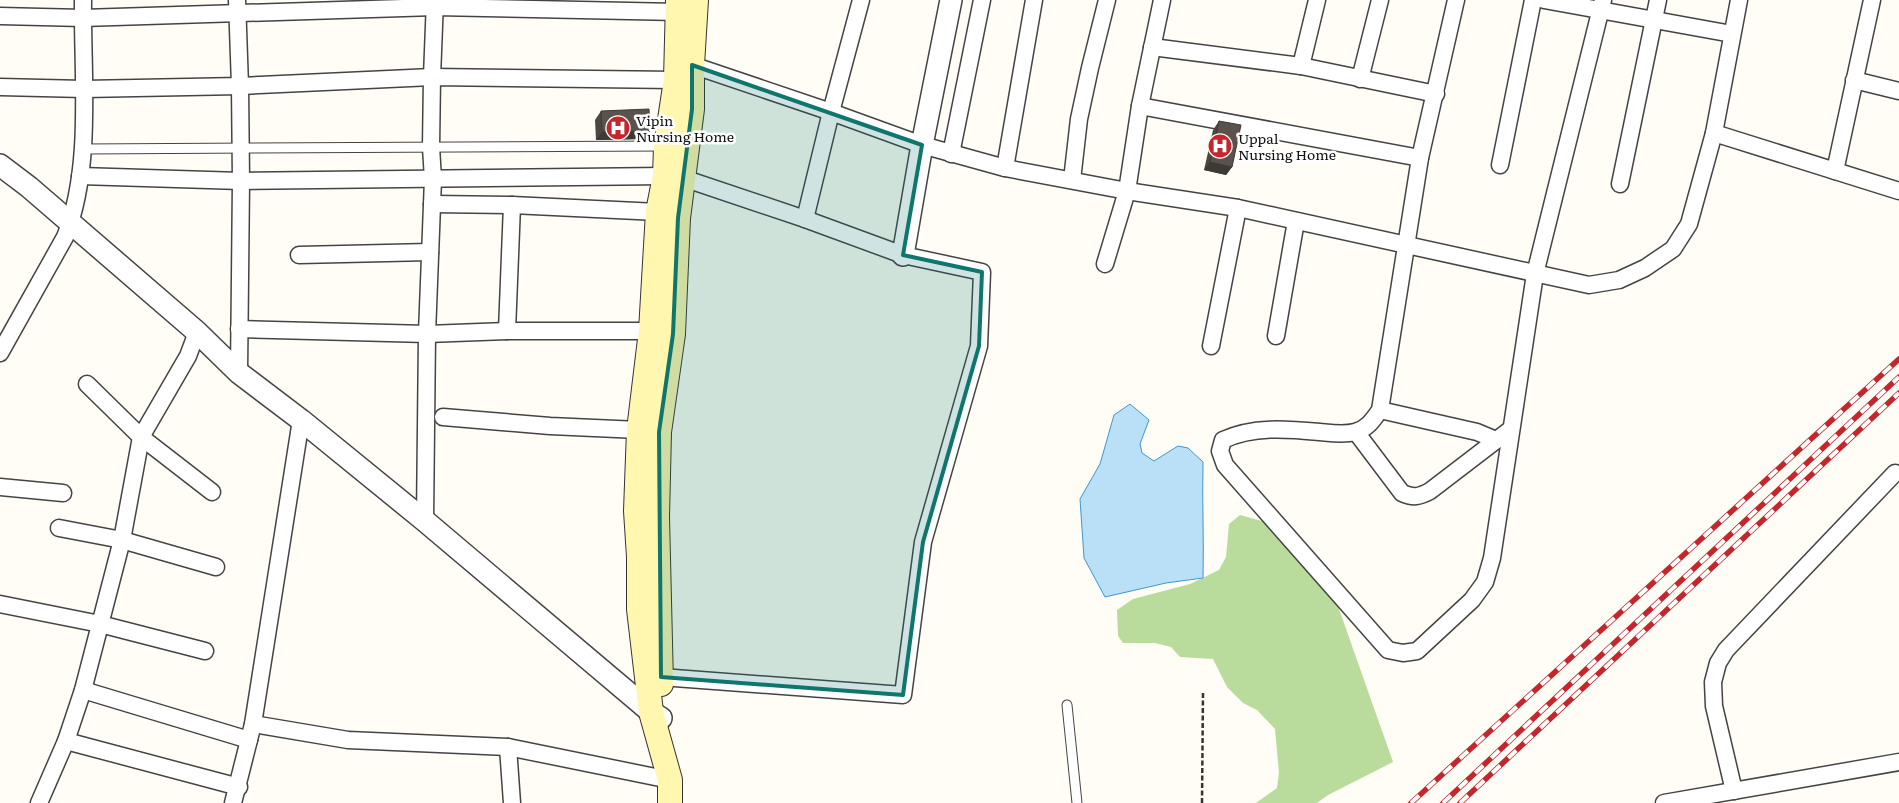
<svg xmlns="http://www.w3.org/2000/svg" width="1899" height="803" viewBox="0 0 1899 803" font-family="Literata,serif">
	<rect width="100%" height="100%" fill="#fffdf5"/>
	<polygon fill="#b9dc9c" points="1240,515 1269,523 1305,564 1339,609 1393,762 1328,795 1317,803 1256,803 1277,788 1279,773 1275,729 1257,710 1243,703 1227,687 1213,659 1180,657 1171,647 1155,643 1123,643 1118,636 1117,610 1133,599 1190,584 1219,570 1226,557 1229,524"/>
	<path fill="#b9e0f7" stroke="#3f96cf" d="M1130 404 1149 420 1140 444 1142 453 1154 461 1178 446 1188 448 1203 462C1202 501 1204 539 1203 578L1166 583 1105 597 1084 558 1080 499 1100 464 1114 415Z"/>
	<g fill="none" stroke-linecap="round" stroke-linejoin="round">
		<defs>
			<g id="service">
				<polyline points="83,149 666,146"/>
				<polyline points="1067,705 1077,803"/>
			</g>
			<g id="minor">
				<polyline points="237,0 240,86 241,181 239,373"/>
				<path d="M1456 0 1420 158 1380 410C1373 420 1367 429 1355 432 1344 435 1331 433 1320 432 1287 429 1253 426 1223 440L1220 451 1225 465 1388 650 1403 653 1417 651 1472 600 1485 582 1492 558 1535 274 1603 0"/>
				<polyline points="1544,0 1732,34"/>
				<polyline points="0,16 83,18 435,7 678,12"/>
				<polyline points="1152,47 1301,66 1436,94"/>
				<polyline points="692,65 831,112 922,145 1005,168 1127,191 1238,208 1589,285 1619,280 1645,268 1673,249 1689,224 1714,133 1739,0"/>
				<polyline points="1301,66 1317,0"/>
				<polyline points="1360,79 1380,0"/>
				<polyline points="1854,80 1899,91"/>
				<polyline points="0,87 84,89 240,86 432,77 676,80"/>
				<polyline points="1140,106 1420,158"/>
				<polyline points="1714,133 1899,191"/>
				<polyline points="951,154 982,0"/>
				<polyline points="1500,165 1533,0"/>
				<polyline points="1005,168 1034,0"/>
				<polyline points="1835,171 1872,0"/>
				<polyline points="80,176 241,181 665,176"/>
				<polyline points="1072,180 1079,119 1090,68 1107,0"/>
				<polyline points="1620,184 1658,0"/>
				<polyline points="432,204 512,205 658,212"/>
				<polyline points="805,219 831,112 861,0"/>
				<polyline points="299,255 430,252"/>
				<polyline points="1105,264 1127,191 1140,106 1162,0"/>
				<polyline points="239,329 427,334 507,331 651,331"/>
				<polyline points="507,331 512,205"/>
				<polyline points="1276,336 1296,221"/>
				<polyline points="1211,346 1238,208"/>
				<path d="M0 353 65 237C93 167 82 75 83 0"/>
				<polyline points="87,384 141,437 212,492"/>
				<polyline points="1380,410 1477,432 1496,440"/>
				<polyline points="443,417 550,426 639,430"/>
				<path d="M1356 432 1402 493C1413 498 1419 497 1430 491L1511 429"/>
				<polyline points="0,487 63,493"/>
				<polyline points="425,521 427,334 433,179 431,147 432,77 435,0"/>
				<polyline points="59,528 122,540 216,567"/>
				<polyline points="0,604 100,624 205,651"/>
				<polyline points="661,677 903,695 923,542 979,346 982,272 903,255 805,219 683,178"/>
				<polyline points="83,690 249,740"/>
				<polyline points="253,724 348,740 508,747 670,780"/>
				<polyline points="66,741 239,787"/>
				<polyline points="508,747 512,803"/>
				<polyline points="1734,791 1714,706 1713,682 1718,663 1726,650 1895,473"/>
				<polyline points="39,803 66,741 83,690 122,540 141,437 188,356 197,332"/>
				<polyline points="233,803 253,724 301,420"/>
				<polyline points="1664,803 1899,762"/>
			</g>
			<g id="tertiary">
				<polyline points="0,165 29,187 197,332 239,373 301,420 425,521 651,712 661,718"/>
				<polyline points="903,255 922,145 951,0"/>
			</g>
			<g id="secondary">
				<polyline points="661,684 657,517 659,432 673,334 678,218 692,109 692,65 696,0"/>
				<polyline points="670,803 670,780 651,712 639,609 639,557 636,511 639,430 651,331 658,212 665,176 666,146 676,80 678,0"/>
			</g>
		</defs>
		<use href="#service" stroke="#444" stroke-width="11"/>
		<use href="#minor" stroke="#444" stroke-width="19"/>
		<use href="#tertiary" stroke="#444" stroke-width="24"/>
		<use href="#secondary" stroke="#333" stroke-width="26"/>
		<polyline stroke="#333" stroke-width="2.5" stroke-dasharray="5 2.5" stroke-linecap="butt" points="1202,803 1203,692"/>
		<use href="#service" stroke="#fff" stroke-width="9"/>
		<use href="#minor" stroke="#fff" stroke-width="16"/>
		<use href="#tertiary" stroke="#fff" stroke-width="21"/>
		<use href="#secondary" stroke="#fff6b0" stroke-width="24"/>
		<defs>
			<g id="rail">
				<polyline points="1411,803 1899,359"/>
				<polyline points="1443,803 1899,377"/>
				<polyline points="1460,803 1899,393"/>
			</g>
		</defs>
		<use href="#rail" stroke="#c4262e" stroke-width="5.5"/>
		<use href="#rail" stroke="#fff" stroke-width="4" stroke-dasharray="11" stroke-linecap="butt"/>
	</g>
	<g fill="#4d4742">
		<polygon points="601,111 644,139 596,140 595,120"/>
		<polygon points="1219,121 1232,167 1226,175 1204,170 1213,130"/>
	</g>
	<g fill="#3f3936">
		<polygon points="650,131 644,139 596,140 602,132"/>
		<polygon points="1210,162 1232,167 1226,175 1204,170"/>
	</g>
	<g fill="#5a524d" stroke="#3f3936">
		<polygon points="649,109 650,131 602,132 601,111"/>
		<polygon points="1219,121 1241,125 1232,167 1210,162"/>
	</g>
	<path fill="#0f766e" fill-opacity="0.2" stroke="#0f766e" stroke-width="4" stroke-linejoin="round" d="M692 65 922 145 903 255 982 272 979 346 923 542 903 695 661 677 659 432 673 334 678 218 692 109Z"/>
	<defs>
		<symbol id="hospital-disc" viewBox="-11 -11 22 22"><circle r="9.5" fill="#c4262e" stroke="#fff"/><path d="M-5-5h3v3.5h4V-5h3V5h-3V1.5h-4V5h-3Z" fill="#fff"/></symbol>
	</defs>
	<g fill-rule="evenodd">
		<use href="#hospital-disc" x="604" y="114" width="28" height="28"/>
		<use href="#hospital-disc" x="1206" y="132" width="28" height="28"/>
	</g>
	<g text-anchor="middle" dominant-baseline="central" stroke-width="5" stroke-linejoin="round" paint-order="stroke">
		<g font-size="14" fill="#111" stroke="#fff" text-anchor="start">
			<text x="636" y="120">Vipin<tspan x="636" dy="16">Nursing Home</tspan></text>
			<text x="1238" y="138">Uppal<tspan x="1238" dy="16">Nursing Home</tspan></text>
		</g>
	</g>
</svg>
